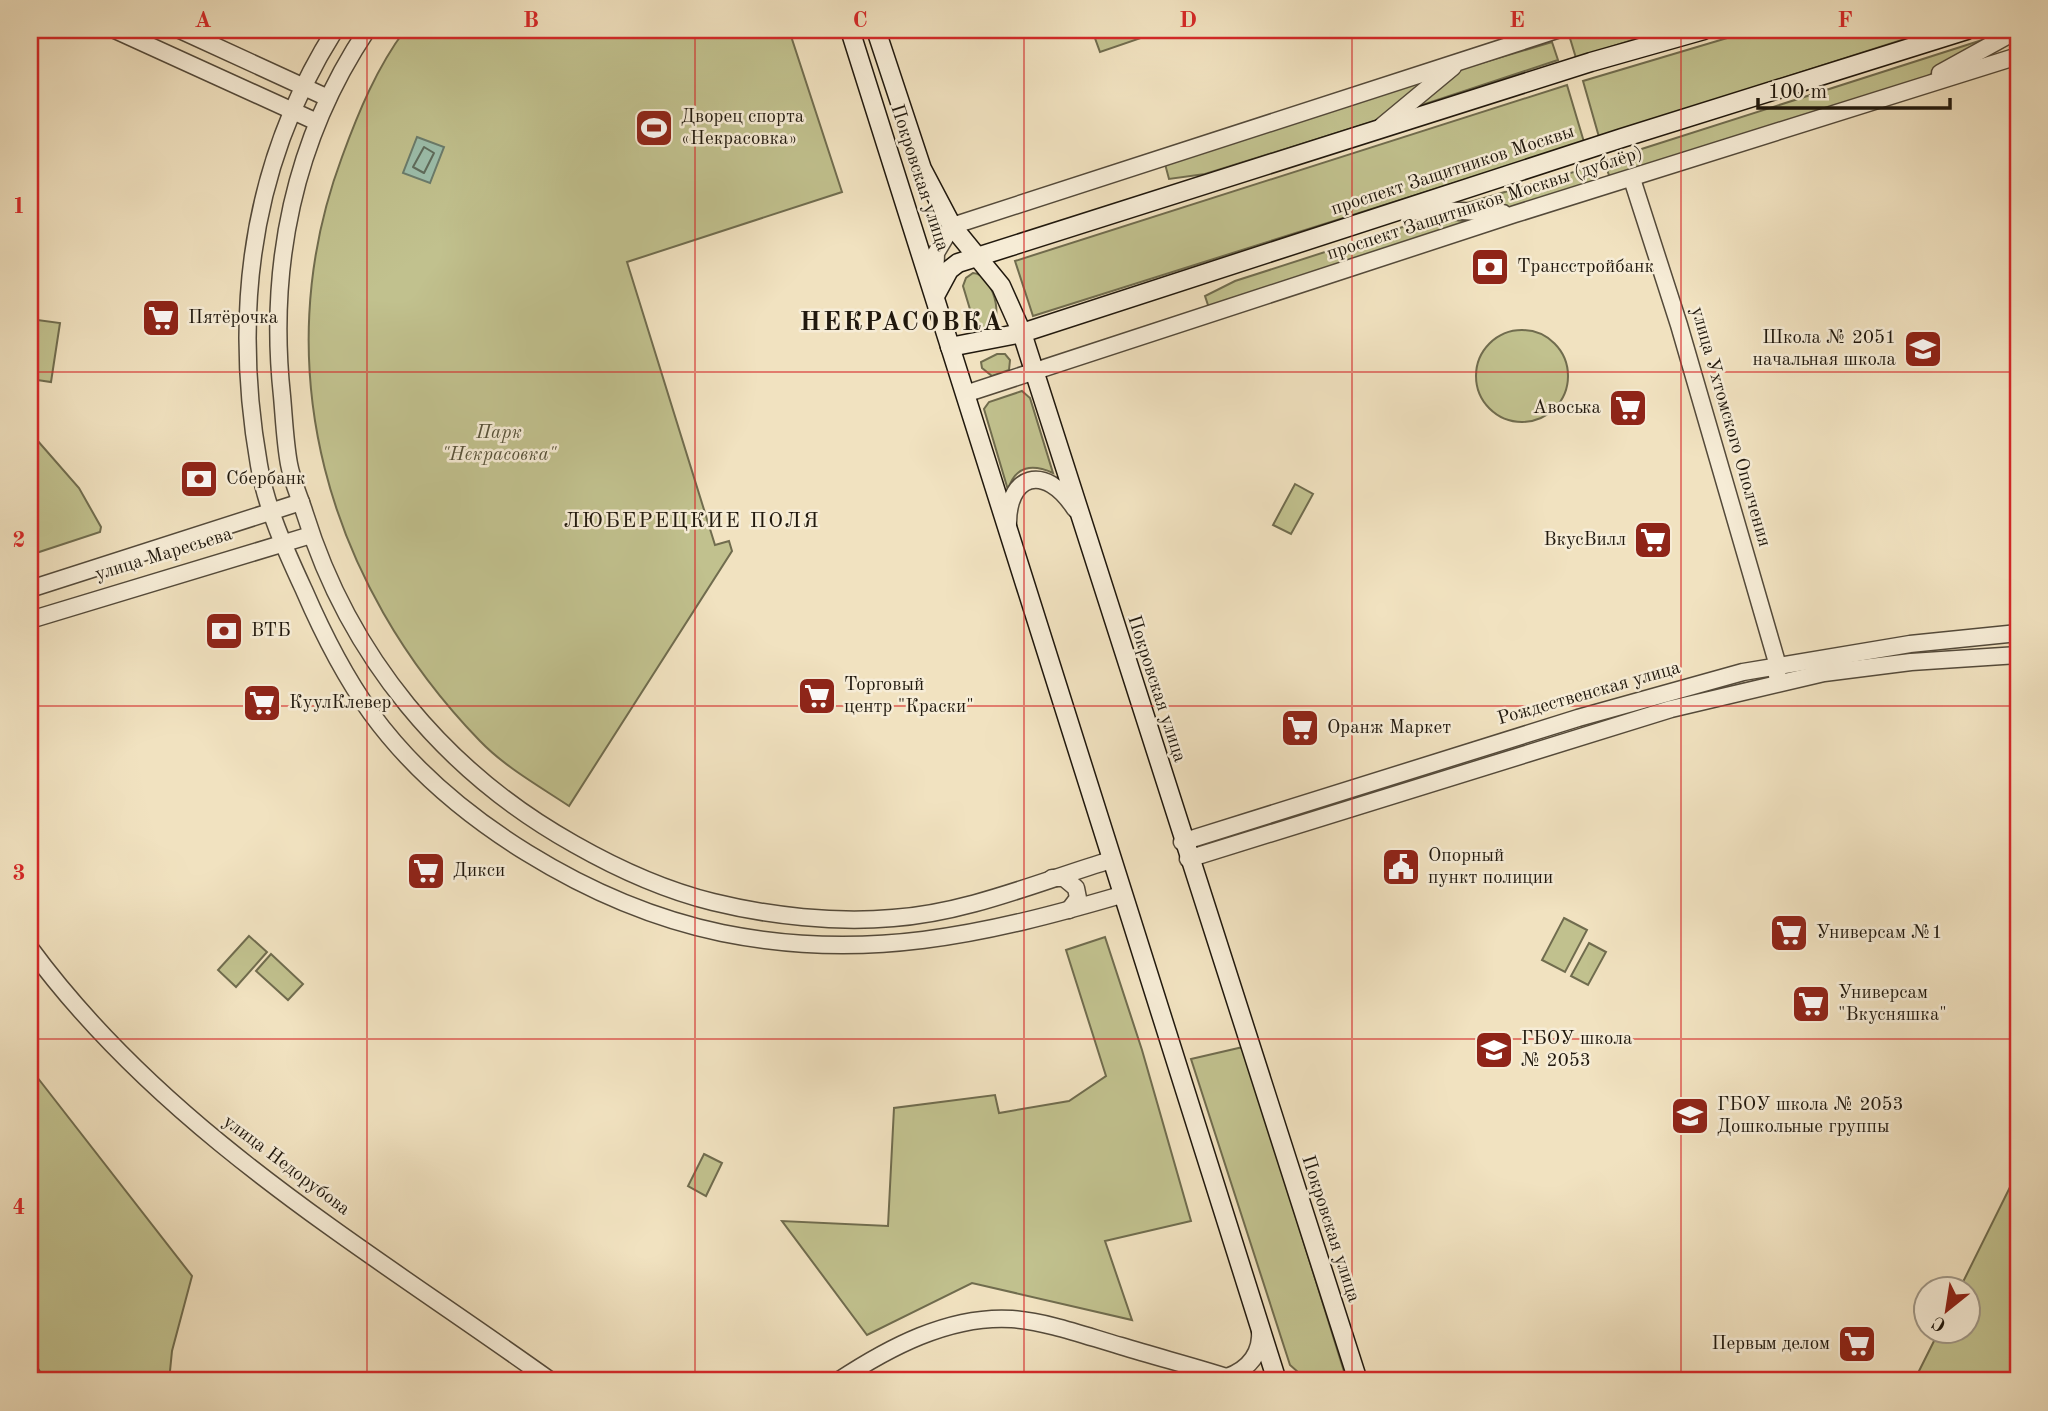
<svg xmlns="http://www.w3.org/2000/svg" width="2048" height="1411" viewBox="0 0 2048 1411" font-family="'Old Standard TT',serif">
	<rect width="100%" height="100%" fill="#f1e2c0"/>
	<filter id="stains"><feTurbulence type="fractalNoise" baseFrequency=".00286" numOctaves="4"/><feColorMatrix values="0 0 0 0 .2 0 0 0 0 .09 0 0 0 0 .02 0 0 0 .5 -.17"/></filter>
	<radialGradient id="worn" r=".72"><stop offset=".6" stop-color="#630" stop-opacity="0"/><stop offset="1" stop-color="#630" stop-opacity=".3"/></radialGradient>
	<g fill="#c1c18e" stroke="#706c4e" stroke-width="2">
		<path d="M405 30H789L842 192 627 262 715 545 729 541 732 551 569 806C539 786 505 767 480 741 328 584 264 366 342 157 358 113 377 67 405 30Z"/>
		<polygon points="1092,30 1131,30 1141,38 1100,52"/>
		<polygon points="1586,30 1664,30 1576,58 1569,35"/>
		<polygon points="1754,30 1933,30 1599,137 1583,81"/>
		<polygon points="2001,34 1912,85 1611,181 1604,161"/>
		<polygon points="1552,42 1558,60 1416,107 1458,70"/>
		<polygon points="1433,75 1375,121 1205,174 1169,179 1165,164"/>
		<polygon points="1567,85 1584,142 1033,316 1015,261"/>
		<polygon points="1591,167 1595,183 1511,209 1460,205"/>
		<polygon points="1439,219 1477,222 1209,308 1205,296 1235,281 1415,223"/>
		<path d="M973 273C993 274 1005 319 989 330L975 326 963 286 966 278Z"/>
		<polygon points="30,319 60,323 51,382 30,379"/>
		<circle cx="1522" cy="376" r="46"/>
		<polygon points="997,354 1005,354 1010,360 1009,370 992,376 982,368 981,362"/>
		<path d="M1022 391 1030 398 1053 473C1033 464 1015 465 1008 490L984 409 989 402Z"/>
		<polygon points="30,432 79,488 101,527 100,532 30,555"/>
		<polygon points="1295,484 1313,494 1291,534 1273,525"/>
		<polygon points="1564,918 1587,930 1565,972 1542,960"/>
		<polygon points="249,936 267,952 236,987 218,970"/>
		<polygon points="1105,937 1142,1050 1191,1221 1105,1241 1132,1320 972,1283 867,1335 782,1221 888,1226 894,1108 995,1095 999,1113 1069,1101 1106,1076 1066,950"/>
		<polygon points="1589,943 1606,952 1588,985 1571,976"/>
		<polygon points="271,954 303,984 288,1000 256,971"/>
		<polygon points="1243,1047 1347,1381 1308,1381 1290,1365 1191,1059"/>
		<polygon points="30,1068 192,1276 172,1351 169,1381 46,1381 30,1356"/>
		<polygon points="704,1154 722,1163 706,1196 688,1186"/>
		<polygon points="2018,1171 2018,1381 1914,1381 1939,1331 1968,1330 1968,1288 1960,1288"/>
	</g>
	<polygon fill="#9cbfac" stroke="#6a7c6c" stroke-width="2" points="417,137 444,147 430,183 403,173"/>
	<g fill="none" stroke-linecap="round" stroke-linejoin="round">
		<polygon stroke="#5e6c5c" stroke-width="2" points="424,147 434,153 424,173 413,167"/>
		<defs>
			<g id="tertiary">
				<polyline points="115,30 317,122"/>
				<polyline points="180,30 328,98"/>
				<path d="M335 30C251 163 232 311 259 465 266 508 286 551 304 590 323 634 343 674 371 713 449 820 593 906 722 933 865 962 984 935 1121 895"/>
				<path d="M367 30C294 139 268 266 282 396 284 418 285 442 289 464 292 481 300 498 305 514 349 656 445 772 574 844 618 869 664 890 713 902 770 916 835 923 893 918 967 913 1041 881 1111 860"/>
				<polyline points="1940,73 2018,30"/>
				<polyline points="1382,126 1453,67"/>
				<polyline points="1632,179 1679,325 1778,666 1777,676"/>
				<polyline points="1407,212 1440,210 1503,213"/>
				<polyline points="935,285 936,253 952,226 1557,30"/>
				<polyline points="965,394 1515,214 2018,56"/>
				<path d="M1008 528C1006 474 1045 462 1075 509"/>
				<polyline points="30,589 301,502"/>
				<polyline points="30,620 311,535"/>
				<polyline points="1182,842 1578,718 1743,672 1910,644 2018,633"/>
				<polyline points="1188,859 1671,709 1824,673 1911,662 2018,655"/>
				<polyline points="1052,878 1064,878 1076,888 1078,898 1069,910"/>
				<path d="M30 948C166 1133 367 1249 551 1381"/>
				<path d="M1227 1377C1249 1369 1262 1354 1260 1329"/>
				<path d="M838 1381C888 1348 949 1315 1012 1319 1049 1322 1086 1336 1121 1346 1160 1358 1200 1368 1239 1381"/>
			</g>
			<g id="secondary">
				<polyline points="850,30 1277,1381"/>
				<polyline points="876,30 922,169 952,226 1001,286 1022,333 1358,1381"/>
				<polyline points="935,296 949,270 958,263 1591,62 1704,30"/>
				<polyline points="950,347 1022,333 1622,138 1967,30"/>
			</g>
		</defs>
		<use href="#tertiary" stroke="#544a3a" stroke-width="19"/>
		<use href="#secondary" stroke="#20180d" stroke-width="21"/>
		<use href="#tertiary" stroke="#f6ecd6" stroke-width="16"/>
		<use href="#secondary" stroke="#f6ecd6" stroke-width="18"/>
	</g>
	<path fill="none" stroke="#d62828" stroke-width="2" stroke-opacity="0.55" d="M367 30V1381M695 30V1381M1024 30V1381M1352 30V1381M1681 30V1381M30 372H2018M30 706H2018M30 1039H2018"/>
	<defs>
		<symbol id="stadium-square" viewBox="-11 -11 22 22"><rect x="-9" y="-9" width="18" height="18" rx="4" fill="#8f2418" stroke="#f6ecd6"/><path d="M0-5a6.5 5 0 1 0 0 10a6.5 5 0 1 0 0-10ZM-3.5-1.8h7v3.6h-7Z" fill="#fff"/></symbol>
		<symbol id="bank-square" viewBox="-11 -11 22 22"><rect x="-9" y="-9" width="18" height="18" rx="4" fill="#8f2418" stroke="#f6ecd6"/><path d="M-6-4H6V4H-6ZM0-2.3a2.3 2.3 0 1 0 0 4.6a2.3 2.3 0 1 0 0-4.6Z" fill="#fff"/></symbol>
		<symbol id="supermarket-square" viewBox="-11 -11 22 22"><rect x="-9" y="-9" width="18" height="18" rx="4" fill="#8f2418" stroke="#f6ecd6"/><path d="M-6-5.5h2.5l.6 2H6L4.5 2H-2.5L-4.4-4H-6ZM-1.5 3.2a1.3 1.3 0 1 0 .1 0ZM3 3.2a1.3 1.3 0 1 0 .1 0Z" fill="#fff"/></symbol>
		<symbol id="school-square" viewBox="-11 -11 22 22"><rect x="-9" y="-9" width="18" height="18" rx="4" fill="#8f2418" stroke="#f6ecd6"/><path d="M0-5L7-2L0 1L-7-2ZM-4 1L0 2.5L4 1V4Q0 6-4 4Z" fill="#fff"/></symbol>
		<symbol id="civic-square" viewBox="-11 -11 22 22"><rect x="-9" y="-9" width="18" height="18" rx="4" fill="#8f2418" stroke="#f6ecd6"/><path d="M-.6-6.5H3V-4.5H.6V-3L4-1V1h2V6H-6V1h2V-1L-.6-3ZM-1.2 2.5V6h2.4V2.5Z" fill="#fff"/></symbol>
	</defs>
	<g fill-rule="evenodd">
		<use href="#stadium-square" x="632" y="106" width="44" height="44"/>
		<use href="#bank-square" x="1468" y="245" width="44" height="44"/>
		<use href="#supermarket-square" x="139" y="296" width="44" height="44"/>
		<use href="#school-square" x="1901" y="327" width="44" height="44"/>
		<use href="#supermarket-square" x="1606" y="386" width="44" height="44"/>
		<use href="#bank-square" x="177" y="457" width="44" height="44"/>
		<use href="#supermarket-square" x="1631" y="518" width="44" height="44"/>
		<use href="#bank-square" x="202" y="609" width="44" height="44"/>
		<use href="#supermarket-square" x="795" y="674" width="44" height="44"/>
		<use href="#supermarket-square" x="240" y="681" width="44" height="44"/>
		<use href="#supermarket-square" x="1278" y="706" width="44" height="44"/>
		<use href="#civic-square" x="1379" y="845" width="44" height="44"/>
		<use href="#supermarket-square" x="404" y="849" width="44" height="44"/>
		<use href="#supermarket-square" x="1767" y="911" width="44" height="44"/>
		<use href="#supermarket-square" x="1789" y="982" width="44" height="44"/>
		<use href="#school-square" x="1472" y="1028" width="44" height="44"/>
		<use href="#school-square" x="1668" y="1094" width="44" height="44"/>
		<use href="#supermarket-square" x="1835" y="1322" width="44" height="44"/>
	</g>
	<g text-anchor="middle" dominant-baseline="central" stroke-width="5" stroke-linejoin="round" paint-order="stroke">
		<g font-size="19" fill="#20180d" stroke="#f6ecd6" text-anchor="start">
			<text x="681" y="117">Дворец спорта<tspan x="681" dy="22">«Некрасовка»</tspan></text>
			<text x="1517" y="267">Трансстройбанк</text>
			<text x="188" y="318">Пятёрочка</text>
			<text x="1896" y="338" text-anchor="end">Школа № 2051<tspan x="1896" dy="22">начальная школа</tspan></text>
			<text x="1601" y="408" text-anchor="end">Авоська</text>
			<text x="226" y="479">Сбербанк</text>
			<text x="1626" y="540" text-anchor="end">ВкусВилл</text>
			<text x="251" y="631">ВТБ</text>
			<text x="844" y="685">Торговый<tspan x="844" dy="22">центр "Краски"</tspan></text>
			<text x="289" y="703">КуулКлевер</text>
			<text x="1327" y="728">Оранж Маркет</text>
			<text x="1428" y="856">Опорный<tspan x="1428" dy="22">пункт полиции</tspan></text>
			<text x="453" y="871">Дикси</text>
			<text x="1816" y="933">Универсам №1</text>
			<text x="1838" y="993">Универсам<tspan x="1838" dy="22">"Вкусняшка"</tspan></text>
			<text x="1521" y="1039">ГБОУ школа<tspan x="1521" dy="22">№ 2053</tspan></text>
			<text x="1717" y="1105">ГБОУ школа № 2053<tspan x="1717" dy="22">Дошкольные группы</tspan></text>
			<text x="1830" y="1344" text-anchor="end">Первым делом</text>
		</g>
		<g font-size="19" fill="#20180d" stroke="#f6ecd6">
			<text transform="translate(1453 171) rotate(-18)">проспект Защитников Москвы</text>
			<text transform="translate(919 178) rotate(72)">Покровская улица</text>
			<text transform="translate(1485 204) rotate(-18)">проспект Защитников Москвы (дублёр)</text>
			<text transform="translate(1730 427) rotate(74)">улица Ухтомского Ополчения</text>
			<text transform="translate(164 555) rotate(-17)">улица Маресьева</text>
			<text transform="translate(1156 689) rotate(72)">Покровская улица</text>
			<text transform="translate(1589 694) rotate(-16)">Рождественская улица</text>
			<text transform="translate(286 1166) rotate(37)">улица Недорубова</text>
			<text transform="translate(1330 1229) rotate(72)">Покровская улица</text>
		</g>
		<g font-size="19" font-style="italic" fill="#58533a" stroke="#f6ecd6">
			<text x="499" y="433">Парк<tspan x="499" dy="22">"Некрасовка"</tspan></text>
		</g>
		<g font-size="21" letter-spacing="2" fill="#20180d" stroke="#f6ecd6">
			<text x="692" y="521">ЛЮБЕРЕЦКИЕ ПОЛЯ</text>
		</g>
		<g font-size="26" font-weight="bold" letter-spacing="2" fill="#20180d" stroke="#f6ecd6">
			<text x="902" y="323">НЕКРАСОВКА</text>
		</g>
	</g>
	<rect width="2048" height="1411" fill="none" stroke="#f1e2c0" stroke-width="77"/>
	<g transform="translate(1947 1310) rotate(210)"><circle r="33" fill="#f6ecd6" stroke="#a09786" stroke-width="2"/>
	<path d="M0-5L12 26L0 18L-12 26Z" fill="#8f2418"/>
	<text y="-10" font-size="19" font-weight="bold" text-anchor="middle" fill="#20180d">С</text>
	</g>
	<path d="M1758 98v10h192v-10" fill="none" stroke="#20180d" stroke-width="3.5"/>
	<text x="1768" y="98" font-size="21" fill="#20180d" stroke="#f6ecd6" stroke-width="5" paint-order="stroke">100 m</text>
	<rect x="38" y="38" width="1972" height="1334" fill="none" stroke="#d62828" stroke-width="2.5"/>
	<g font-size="23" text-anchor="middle" font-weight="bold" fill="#d62828">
		<text x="203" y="27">A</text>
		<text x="531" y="27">B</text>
		<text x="860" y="27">C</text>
		<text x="1188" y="27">D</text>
		<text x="1517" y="27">E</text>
		<text x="1845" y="27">F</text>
		<text x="19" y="213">1</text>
		<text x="19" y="547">2</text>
		<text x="19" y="880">3</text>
		<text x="19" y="1214">4</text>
	</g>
	<rect width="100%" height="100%" filter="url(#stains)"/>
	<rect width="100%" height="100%" fill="url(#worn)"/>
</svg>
